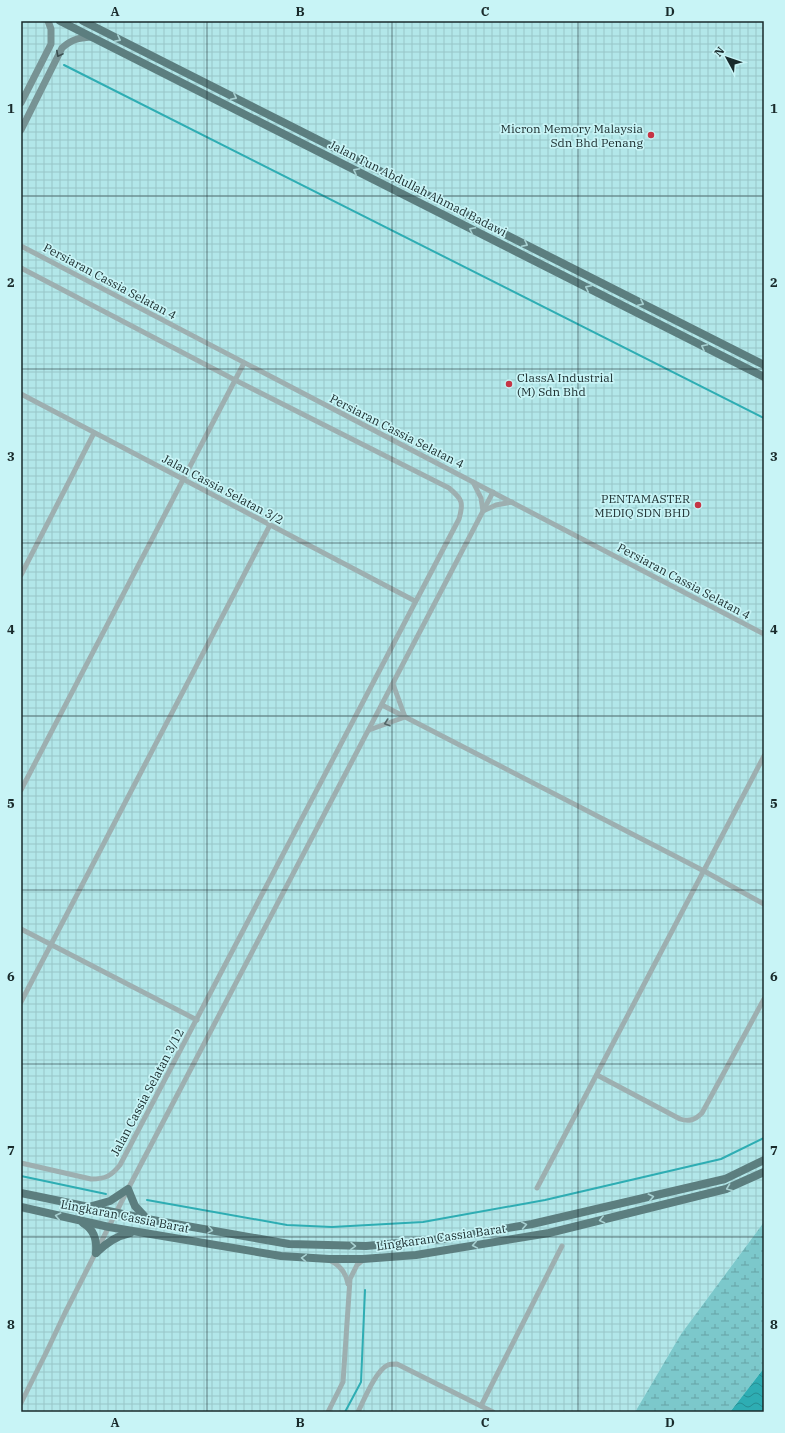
<svg xmlns="http://www.w3.org/2000/svg" width="785" height="1433" viewBox="0 0 785 1433" font-family="'IBM Plex Serif',serif">
	<defs>
		<pattern id="industrial-grid" width="8" height="8" patternUnits="userSpaceOnUse"><rect width="8" height="8" fill="#b2e7e9"/><path d="M0 4h8M4 0v8" fill="none" stroke="#98c6c8"/></pattern>
		<pattern id="wetland-marsh" width="20" height="14" patternUnits="userSpaceOnUse"><rect width="20" height="14" fill="#7cc8cb"/><path d="M1 5h8M5 5V1M11 12h8M15 12V8" fill="none" stroke="#65a3a5"/></pattern>
		<pattern id="water-waves" width="16" height="10" patternUnits="userSpaceOnUse"><rect width="16" height="10" fill="#2eadb3"/><path d="M0 5q4-4 8 0t8 0" fill="none" stroke="#268d92"/></pattern>
	</defs>
	<rect width="100%" height="100%" fill="#c8f4f6"/>
	<polygon fill="url(#industrial-grid)" points="21,21 764,21 764,1222 681,1334 635,1412 21,1412"/>
	<polygon fill="url(#wetland-marsh)" points="764,1222 764,1368 730,1412 635,1412 681,1334"/>
	<polygon fill="url(#water-waves)" points="764,1368 764,1412 730,1412"/>
	<g fill="none" stroke-linecap="round" stroke-linejoin="round">
		<g stroke="#2eadb3" stroke-width="2">
			<polyline points="64,65 764,418"/>
			<polyline points="21,1176 106,1194"/>
			<polyline points="147,1200 287,1225 332,1227 423,1222 545,1200 721,1159 764,1138"/>
			<polyline points="345,1412 361,1382 365,1290"/>
		</g>
		<g stroke="#9dafb0" stroke-width="5">
			<polyline points="21,246 764,634"/>
			<path d="M21 268 235 380 449 488C462 499 464 502 459 519L120 1165C111 1176 106 1179 91 1179L21 1163"/>
			<polyline points="21,394 415,601"/>
			<polyline points="473,482 481,498 483,511 496,505 512,502"/>
			<polyline points="21,575 94,433"/>
			<polyline points="382,705 704,871 764,904"/>
			<polyline points="369,730 405,717 393,684"/>
			<polyline points="21,790 244,363"/>
			<polyline points="21,929 197,1020"/>
			<polyline points="21,1002 270,525"/>
			<path d="M597 1075 680 1119C689 1122 695 1120 702 1113L764 999"/>
			<polyline points="537,1188 764,756"/>
			<path d="M331 1261C341 1266 346 1273 348 1284"/>
			<polyline points="21,1403 46,1353 65,1313 128,1189 493,492"/>
			<polyline points="481,1406 562,1246"/>
			<polyline points="328,1412 343,1382 350,1279 357,1265 363,1260"/>
			<path d="M358 1412C364 1400 376 1370 388 1365 390 1364 394 1364 397 1364L493 1412"/>
		</g>
		<g stroke="#779394" stroke-width="7">
			<polyline points="21,103 51,44 51,29 48,21"/>
			<path d="M21 130 62 48C72 39 79 38 91 37"/>
		</g>
		<g stroke="#5c7e7f" stroke-width="8">
			<polyline points="60,21 764,377"/>
			<polyline points="83,21 764,365"/>
			<polyline points="21,1193 147,1219 289,1244 366,1246 443,1239 532,1224 725,1179 764,1160"/>
			<polyline points="92,1206 110,1201 128,1189 135,1206 147,1219"/>
			<polyline points="21,1207 109,1227 281,1256 329,1259 363,1259 416,1255 549,1233 726,1189 764,1172"/>
			<path d="M83 1223C95 1230 97 1241 96 1253"/>
			<path d="M96 1253C106 1243 116 1236 130 1233"/>
		</g>
	</g>
	<defs><path id="oneway-chevron" d="M-2-3.5L2.5 0L-2 3.5" fill="none" stroke-width="1.6" stroke-linecap="round" stroke-linejoin="round"/></defs>
	<g stroke="#a8d1d2">
		<use href="#oneway-chevron" transform="translate(118 39) rotate(27)"/>
		<use href="#oneway-chevron" transform="translate(234 97) rotate(27)"/>
		<use href="#oneway-chevron" transform="translate(356 171) rotate(-153)"/>
		<use href="#oneway-chevron" transform="translate(472 230) rotate(-153)"/>
		<use href="#oneway-chevron" transform="translate(525 244) rotate(27)"/>
		<use href="#oneway-chevron" transform="translate(588 288) rotate(-153)"/>
		<use href="#oneway-chevron" transform="translate(641 303) rotate(27)"/>
		<use href="#oneway-chevron" transform="translate(704 347) rotate(-153)"/>
		<use href="#oneway-chevron" transform="translate(729 1188) rotate(159)"/>
		<use href="#oneway-chevron" transform="translate(651 1197) rotate(-13)"/>
		<use href="#oneway-chevron" transform="translate(58 1216) rotate(-167)"/>
		<use href="#oneway-chevron" transform="translate(602 1220) rotate(166)"/>
		<use href="#oneway-chevron" transform="translate(524 1225) rotate(-10)"/>
		<use href="#oneway-chevron" transform="translate(210 1230) rotate(10)"/>
		<use href="#oneway-chevron" transform="translate(475 1245) rotate(170)"/>
		<use href="#oneway-chevron" transform="translate(353 1246) rotate(2)"/>
		<use href="#oneway-chevron" transform="translate(304 1258) rotate(-176)"/>
	</g>
	<use stroke="#3a4f50" href="#oneway-chevron" transform="translate(59 54) rotate(118)"/>
	<use stroke="#546667" href="#oneway-chevron" transform="translate(387 723) rotate(161)"/>
	<path fill="none" stroke="#192a2b" stroke-width="1" stroke-opacity="0.55" d="M207 21V1412M392 21V1412M578 21V1412M21 196H764M21 369H764M21 543H764M21 716H764M21 890H764M21 1064H764M21 1237H764"/>
	<g fill="#c53545" stroke="#c8f4f6" stroke-width="1.5">
		<circle cx="651" cy="135" r="4"/>
		<circle cx="509" cy="384" r="4"/>
		<circle cx="698" cy="505" r="4"/>
	</g>
	<g text-anchor="middle" dominant-baseline="central" stroke-width="3.5" stroke-linejoin="round" paint-order="stroke">
		<g font-size="12" fill="#192a2b" stroke="#c8f4f6" text-anchor="end">
			<text x="643" y="128">Micron Memory Malaysia<tspan x="643" dy="14">Sdn Bhd Penang</tspan></text>
			<text x="517" y="377" text-anchor="start">ClassA Industrial<tspan x="517" dy="14">(M) Sdn Bhd</tspan></text>
			<text x="690" y="498">PENTAMASTER<tspan x="690" dy="14">MEDIQ SDN BHD</tspan></text>
		</g>
		<g font-size="12" fill="#192a2b" stroke="#c8f4f6">
			<text transform="translate(418 188) rotate(27)">Jalan Tun Abdullah Ahmad Badawi</text>
			<text transform="translate(110 281) rotate(28)">Persiaran Cassia Selatan 4</text>
			<text transform="translate(397 431) rotate(27)">Persiaran Cassia Selatan 4</text>
			<text transform="translate(223 489) rotate(28)">Jalan Cassia Selatan 3/2</text>
			<text transform="translate(684 581) rotate(28)">Persiaran Cassia Selatan 4</text>
			<text transform="translate(147 1092) rotate(-62)">Jalan Cassia Selatan 3/12</text>
			<text transform="translate(125 1216) rotate(11)">Lingkaran Cassia Barat</text>
			<text transform="translate(441 1237) rotate(-8)">Lingkaran Cassia Barat</text>
		</g>
	</g>
	<rect width="785" height="1433" fill="none" stroke="#c8f4f6" stroke-width="44"/>
	<g transform="translate(727 58) rotate(310)" stroke="#c8f4f6" stroke-width="3" paint-order="stroke">
	<path d="M0-3L7 15L0 10L-7 15Z" fill="#192a2b"/>
	<text y="-6" font-size="11" font-weight="bold" text-anchor="middle" fill="#192a2b">N</text>
	</g>
	<rect x="22" y="22" width="741" height="1389" fill="none" stroke="#192a2b" stroke-width="1.5"/>
	<g font-size="13" text-anchor="middle" font-weight="bold" fill="#192a2b">
		<text x="115" y="16">A</text>
		<text x="300" y="16">B</text>
		<text x="485" y="16">C</text>
		<text x="670" y="16">D</text>
		<text x="11" y="113">1</text>
		<text x="774" y="113">1</text>
		<text x="11" y="287">2</text>
		<text x="774" y="287">2</text>
		<text x="11" y="461">3</text>
		<text x="774" y="461">3</text>
		<text x="11" y="634">4</text>
		<text x="774" y="634">4</text>
		<text x="11" y="808">5</text>
		<text x="774" y="808">5</text>
		<text x="11" y="981">6</text>
		<text x="774" y="981">6</text>
		<text x="11" y="1155">7</text>
		<text x="774" y="1155">7</text>
		<text x="11" y="1329">8</text>
		<text x="774" y="1329">8</text>
		<text x="115" y="1427">A</text>
		<text x="300" y="1427">B</text>
		<text x="485" y="1427">C</text>
		<text x="670" y="1427">D</text>
	</g>
</svg>
